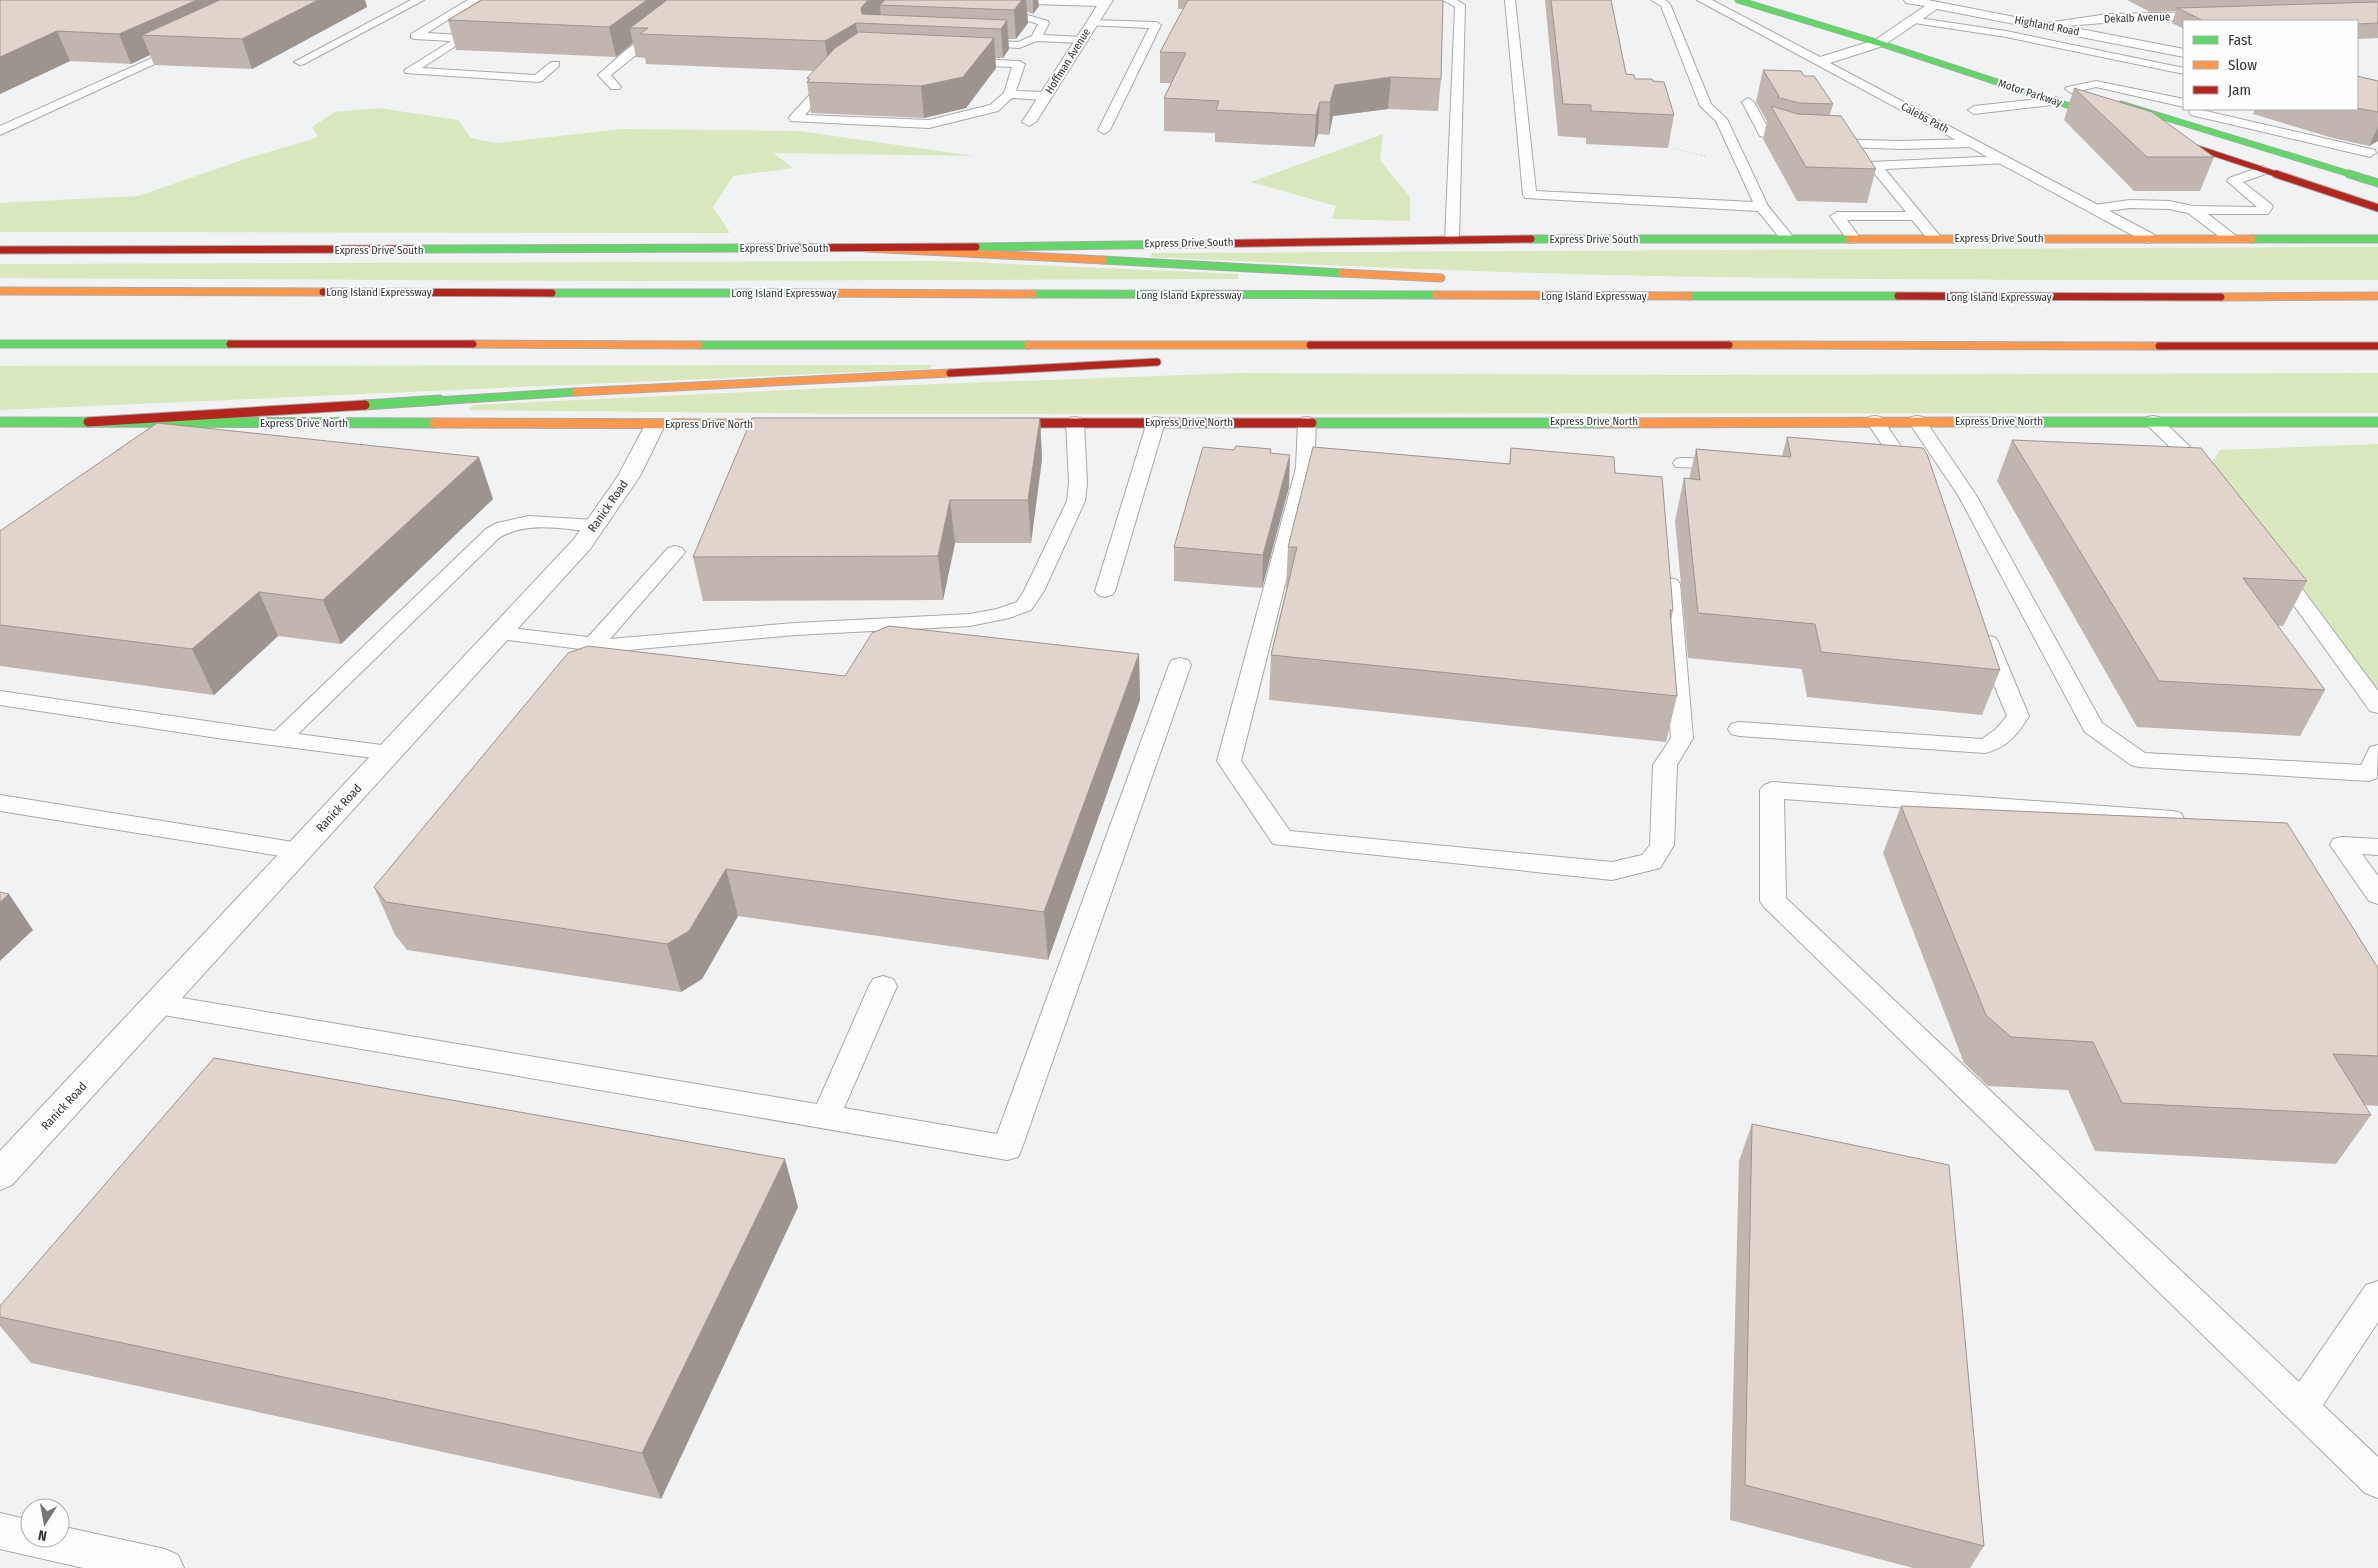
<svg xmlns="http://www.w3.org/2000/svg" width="2378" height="1568" viewBox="0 0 2378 1568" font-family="'Fira Sans Condensed',sans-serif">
	<rect width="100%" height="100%" fill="#f0f2f4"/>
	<g fill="#d8e8bc">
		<polygon points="379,108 458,120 471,138 496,143 622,129 799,131 974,156 773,153 793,168 733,176 713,207 730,233 0,232 0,203 138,196 251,157 310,140 318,136 312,127 335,112"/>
		<polygon points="1383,134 1380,160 1410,197 1410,221 1332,219 1336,206 1251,182"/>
		<path d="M2341 247H2378V280C2121 280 1863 281 1606 275 1454 271 1302 264 1150 257L1152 253Z"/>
		<polygon points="943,261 1239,274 1237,279 638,281 0,278 0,264"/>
		<polygon points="932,365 929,369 0,410 0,366"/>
		<polygon points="1238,373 1689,375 2378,373 2378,413 850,414 468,410 473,405 831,388"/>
		<polygon points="2378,444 2378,699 2250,519 2212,462 2220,450"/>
	</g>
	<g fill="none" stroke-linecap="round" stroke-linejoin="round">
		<defs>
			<g id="lane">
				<polygon points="411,0 424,0 304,64 300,65 294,62"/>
				<polygon points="468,0 480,0 427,33 463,35 468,38 422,68 535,75 551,62 559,62 559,66 542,81 538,82 406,73 404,71 406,69 451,41 415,39 411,38 411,34"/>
				<polygon points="693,0 705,0 611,75 621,87 619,89 611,89 598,75 600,73 625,51"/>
				<polygon points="1443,0 1457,0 1465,5 1459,240 1452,244 1445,240 1455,7"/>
				<polygon points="1505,0 1515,0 1536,191 1753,202 1716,121 1700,106 1661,6 1651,0 1665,0 1670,4 1711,104 1727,119 1768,206 1795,239 1793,242 1783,242 1758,211 1525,198 1523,195"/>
				<polygon points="996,6 1048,21 1049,23 1043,35 1081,37 1086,40 1081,43 1037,41 1019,48 973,45 972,43 977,40 1018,42 1032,36 1038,24 992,11 991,9"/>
				<polygon points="1912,17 2006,31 2184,68 2184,74 2006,37 1908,22 1908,18"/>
				<polygon points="1092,20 1156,22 1161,25 1110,130 1104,134 1098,130 1149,28 1088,25 1088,21"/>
				<polygon points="181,45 185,46 185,50 0,135 0,126"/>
				<path d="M860 54 1019 61 1025 64 1016 91 1046 92 1052 96 1046 100 1012 98 998 111 929 128 791 121 789 118 791 115 830 73ZM862 60 1012 67 1004 93 990 105 929 120 805 115 838 77Z"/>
				<polygon points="2096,81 2184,99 2184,107 2096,87 2071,93 2065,89 2067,87"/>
				<polygon points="2056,97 2062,101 2060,104 1974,114 1968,110 1974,106"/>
				<polygon points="1748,98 1754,102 1769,130 1799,139 1801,142 1799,145 1795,146 1760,136 1742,102"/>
				<polygon points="2191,109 2197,109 2375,150 2376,153 2370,157 2191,115 2189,112"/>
				<polygon points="1829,139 1899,141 1972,139 1978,143 1972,147 1899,149 1825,146 1823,143"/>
				<polygon points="2003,156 2008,157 2009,160 2008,163 1885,169 1940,236 1942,239 1940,242 1930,242 1912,220 1847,220 1861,239 1854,243 1849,242 1830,216 1837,212 1906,212 1870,168 1868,165 1870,162"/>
				<polygon points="2263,166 2270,170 2268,173 2243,182 2271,204 2273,207 2268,214 2208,214 2235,235 2237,238 2235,241 2225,241 2188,213 2169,209 2130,208 2094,213 2087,209 2094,205 2130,200 2169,201 2193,206 2257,207 2227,181 2229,178"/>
				<polygon points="1875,416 1881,417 1919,473 1916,477 1904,477 1901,473 1866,421 1869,417"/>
				<polygon points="1917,416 1923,417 1976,495 2102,723 2145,753 2361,765 2370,747 2378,745 2377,778 2369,781 2139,767 2131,765 2085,732 2082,727 1958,495 1908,421 1911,417"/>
				<polygon points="2153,416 2159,417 2208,464 2211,468 2208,472 2196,472 2147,425 2144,421 2147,417"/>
				<polygon points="1075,417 1081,418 1084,422 1087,483 1085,501 1044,591 1031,610 1009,618 970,626 795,635 605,652 501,639 494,637 490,633 494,629 501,627 588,637 668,548 675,546 682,548 685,552 682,556 610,639 795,623 970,614 997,609 1017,602 1024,591 1067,501 1069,483 1066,422 1069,418"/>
				<polygon points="1156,417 1162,418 1165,422 1115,591 1112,595 1105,597 1098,595 1095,591 1147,422 1150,418"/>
				<polygon points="1307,417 1313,418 1316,422 1314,468 1241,761 1290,831 1612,862 1642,855 1650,845 1653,765 1671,738 1660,584 1663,580 1670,578 1677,580 1680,584 1693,738 1677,765 1674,845 1660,868 1612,880 1273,844 1217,761 1296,468 1298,422 1301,418"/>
				<polygon points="1682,458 1725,459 1731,460 1734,464 1731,468 1725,469 1676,467 1673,463 1676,459"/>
				<path d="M529 516 595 520 602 522 605 526 602 530 595 532C563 529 530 521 500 537L298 734 389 746 397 748 401 753 397 758 389 760 224 739 0 705V691L275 731 486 529 497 523Z"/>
				<polygon points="2279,565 2286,567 2378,691 2378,713 2370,711 2269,571 2272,567"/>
				<path d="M1987 636 1995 637 1998 642 2029 716C2018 734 2007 748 1985 753L1739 736 1731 734 1728 729 1731 724 1739 722 1982 739 1996 729 2007 716 1976 642 1979 637Z"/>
				<polygon points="1180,658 1188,660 1191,665 1022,1148 1018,1157 1007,1160 158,1014 148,1011 144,1004 148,997 158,994 817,1104 869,986 873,979 883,976 893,979 897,986 844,1108 997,1134 1169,665 1172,660"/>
				<polygon points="1772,782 2172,811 2181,813 2184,819 2181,825 2172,827 1784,799 1786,898 2299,1382 2366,1285 2378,1281 2378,1322 2323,1405 2378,1457 2378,1498 2365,1493 1764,907 1760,901 1760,790 1764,785"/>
				<polygon points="0,795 299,843 308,845 311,851 308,857 299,859 0,811"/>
				<polygon points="2342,837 2378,839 2378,855 2362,854 2378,876 2378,904 2369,901 2330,845 2333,839"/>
				<polygon points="0,1513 30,1520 30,1538 60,1538 60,1526 165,1549 178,1555 184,1568 83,1568 0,1549"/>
			</g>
			<g id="street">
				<polygon points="1028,0 1113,0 1036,122 1029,126 1022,122 1097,6 1034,4"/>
				<polygon points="1697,0 1712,0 1820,57 1875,40 1925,6 1906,3 1904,0 1928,0 2046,23 2108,14 2212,12 2218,16 2212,20 2129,21 2065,26 2184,49 2184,57 1937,9 1883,46 1830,63 2153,234 2155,238 2153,242 2147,243"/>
				<polygon points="655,419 662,421 665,425 640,476 590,549 12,1185 0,1190 0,1151 574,539 618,476 645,425 648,421"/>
			</g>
			<g id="fast-far2">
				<polyline points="1738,0 1879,43 2103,117"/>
				<polyline points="2121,104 2353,175"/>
			</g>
			<g id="fast-far1">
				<polyline points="2349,174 2378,183"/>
				<polyline points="1531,239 1849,239"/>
				<polyline points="2252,239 2378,239"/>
				<polyline points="976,247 1194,244"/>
				<polyline points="416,249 760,248"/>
				<polyline points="1103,260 1342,273"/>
				<polyline points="552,293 796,293"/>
				<polyline points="1033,294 1436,295"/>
				<polyline points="1689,296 1898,296"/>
				<polyline points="0,344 230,344"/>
				<polyline points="699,345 1028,345"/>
				<polyline points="419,402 576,392"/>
			</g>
			<g id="fast">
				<polyline points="365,405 439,400"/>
				<polyline points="0,422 434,423"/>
				<polyline points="1981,422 2378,422"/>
				<polyline points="1312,423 1601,423"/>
			</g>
			<g id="slow-far1">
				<polyline points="1849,239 2252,239"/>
				<polyline points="866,248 1103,260"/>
				<polyline points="1342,273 1441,278"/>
				<polyline points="0,291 323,292"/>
				<polyline points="796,293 1033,294"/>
				<polyline points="1436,295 1689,296"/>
				<polyline points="2221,297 2378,296"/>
				<polyline points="473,344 699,345"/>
				<polyline points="1028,345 1310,345"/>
				<polyline points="1729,345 2159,346"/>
				<polyline points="576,392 950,373"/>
			</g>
			<g id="slow">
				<polyline points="434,423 787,424"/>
				<polyline points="1601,423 1981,422"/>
			</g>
			<polyline id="jam-far2" points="2170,139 2279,175"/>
			<g id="jam-far1">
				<polyline points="2276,174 2378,208"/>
				<polyline points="1194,244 1531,239"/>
				<polyline points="760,248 976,247"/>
				<polyline points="0,250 416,249"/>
				<polyline points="323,292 552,293"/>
				<polyline points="1898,296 2221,297"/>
				<polyline points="230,344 473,344"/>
				<polyline points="1310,345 1729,345"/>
				<polyline points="2159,346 2378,346"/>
				<polyline points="950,373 1157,362"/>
			</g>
			<g id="jam">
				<polyline points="88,422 365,405"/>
				<polyline points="1002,423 1312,423"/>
			</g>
		</defs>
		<use href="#lane" stroke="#a7a9ab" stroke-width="2"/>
		<use href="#street" stroke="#a7a9ab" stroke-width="2"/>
		<use href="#fast-far2" stroke="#a7a9ab" stroke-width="7"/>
		<use href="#fast-far1" stroke="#a7a9ab" stroke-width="9"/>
		<use href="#fast" stroke="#a7a9ab" stroke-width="11"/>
		<use href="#slow-far1" stroke="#a7a9ab" stroke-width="9"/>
		<use href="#slow" stroke="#a7a9ab" stroke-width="11"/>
		<use href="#jam-far2" stroke="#a7a9ab" stroke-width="7"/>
		<use href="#jam-far1" stroke="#a7a9ab" stroke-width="9"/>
		<use href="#jam" stroke="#a7a9ab" stroke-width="11"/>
		<polyline stroke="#d8d8d9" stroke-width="1" stroke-dasharray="2 2" stroke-linecap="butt" points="1673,148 1707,157"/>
		<use href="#lane" fill="#fdfdfd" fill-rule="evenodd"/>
		<use href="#street" fill="#fdfdfd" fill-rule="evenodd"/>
		<use href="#fast-far2" stroke="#63d668" stroke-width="5.5"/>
		<use href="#fast-far1" stroke="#63d668" stroke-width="7"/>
		<use href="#fast" stroke="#63d668" stroke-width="9"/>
		<use href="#slow-far1" stroke="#ff974d" stroke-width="7"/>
		<use href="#slow" stroke="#ff974d" stroke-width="9"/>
		<use href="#jam-far2" stroke="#b3261e" stroke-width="5.5"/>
		<use href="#jam-far1" stroke="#b3261e" stroke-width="7"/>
		<use href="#jam" stroke="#b3261e" stroke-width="9"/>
	</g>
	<g fill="#c1b6af">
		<polygon points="0,0 365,0 367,7 252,69 154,65 150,55 131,64 70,61 0,94"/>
		<polygon points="482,0 1038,0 1039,6 1033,14 1027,12 1028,23 1016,39 1008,39 1009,49 1003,58 995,58 996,68 966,108 924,118 811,113 807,82 808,81 807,78 814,71 646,64 645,58 636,57 633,43 616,57 456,50 448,20"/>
		<polygon points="1178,0 1443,0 1441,79 1438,111 1388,109 1333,116 1329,135 1318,134 1314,147 1215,142 1215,133 1164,131 1164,98 1171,83 1160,83 1160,52 1183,9 1178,9"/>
		<polygon points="1545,0 1611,0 1626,74 1635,79 1674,115 1668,148 1586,144 1586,138 1558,136"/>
		<polygon points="2127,0 2378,0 2378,38 2357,39 2357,21 2184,21 2184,29 2172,23 2176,11 2150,12"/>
		<polygon points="1763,70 1804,76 1833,104 1830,115 1876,169 1867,203 1797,201 1763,139 1767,121 1756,102"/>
		<polygon points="2357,76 2378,81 2378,141 2369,146 2333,138 2253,114 2255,109 2357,109"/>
		<polygon points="2074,88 2214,157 2200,191 2134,191 2064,120"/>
		<polygon points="1040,418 1042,459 1031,543 955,543 943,600 703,601 693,557"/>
		<polygon points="1787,437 2000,670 1982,715 1807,697 1802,669 1688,658 1675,521 1684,478 1689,479 1696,449 1782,456"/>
		<polygon points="2012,440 2307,581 2283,626 2278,626 2325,690 2300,736 2137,727 1997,481"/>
		<polygon points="1511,448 1615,473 1673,610 1671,621 1677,696 1666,742 1269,700 1271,655 1286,590 1288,547 1509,464"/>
		<polygon points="1271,453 1289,487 1262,588 1174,581 1174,547"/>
		<polygon points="493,499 341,644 278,636 214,695 0,666 0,531"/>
		<polygon points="1139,654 1140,700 1048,960 738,916 702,979 681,992 407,950 395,935 374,887 845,676"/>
		<polygon points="1901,806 2378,968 2378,1106 2365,1105 2371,1115 2336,1164 2095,1151 2068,1090 1988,1086 1964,1063 1883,853"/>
		<polygon points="1752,1124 1984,1546 1970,1568 1913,1568 1730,1520 1739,1161"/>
		<polygon points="798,1207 661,1499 31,1363 0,1326 0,1306"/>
	</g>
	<g fill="#9d948f">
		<polygon points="197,0 263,0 142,35 150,55 131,64 119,34"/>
		<polygon points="318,0 365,0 367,7 252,69 242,39"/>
		<polygon points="647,0 690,0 648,28 630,28 633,43 616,57 609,27"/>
		<polygon points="868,0 900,0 880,5 881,18 862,23 861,8"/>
		<polygon points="1022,0 1026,0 1028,23 1016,39 1014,10"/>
		<polygon points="1033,0 1038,0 1039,6 1033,14"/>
		<polygon points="1007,20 1009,49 1003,58 1001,29"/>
		<polygon points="856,23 860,52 829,71 825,41"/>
		<polygon points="57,31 70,61 0,94 0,57"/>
		<polygon points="994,38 996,68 966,108 924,118 921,86"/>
		<polygon points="1391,77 1388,109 1333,116 1329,135 1330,102 1335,85"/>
		<polygon points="1320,102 1318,134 1314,147 1316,115"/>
		<polygon points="2378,127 2378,141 2369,146"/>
		<polygon points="1040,418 1042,459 1031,543 1028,500"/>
		<polygon points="1290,455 1289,487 1262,588 1263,555"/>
		<polygon points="479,457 493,499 341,644 323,600"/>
		<polygon points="950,500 955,543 943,600 938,556"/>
		<polygon points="259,592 278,636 214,695 192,649"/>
		<polygon points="1139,654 1140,700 1048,960 1044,912"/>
		<polygon points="726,869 738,916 702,979 681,992 667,944"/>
		<polygon points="9,894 33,930 0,961 0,902"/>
		<polygon points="785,1159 798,1207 661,1499 642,1453"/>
	</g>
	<g fill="#e0d4cc" stroke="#9d948f">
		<polygon points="0,0 197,0 119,34 57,31 0,57"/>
		<polygon points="220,0 318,0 242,39 142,35"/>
		<polygon points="482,0 647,0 609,27 448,20"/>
		<polygon points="667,0 868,0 861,8 862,14 1007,20 1001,29 856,23 825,41 640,34 648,28 630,28"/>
		<polygon points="885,0 1022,0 1014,10 880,5"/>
		<polygon points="1188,0 1443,0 1441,79 1391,77 1335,85 1330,102 1320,102 1316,115 1216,110 1219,101 1164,98 1186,53 1160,52"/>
		<polygon points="1551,0 1611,0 1626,74 1634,75 1635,79 1652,79 1653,81 1664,82 1674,115 1591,111 1591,105 1563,104"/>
		<polygon points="2378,2 2378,23 2357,24 2357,21 2204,21 2177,8"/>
		<polygon points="859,32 994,38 963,77 921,86 807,82 810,79 807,78 835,48"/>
		<polygon points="1763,70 1801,71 1804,76 1814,76 1833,104 1799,103 1777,97 1779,96"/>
		<polygon points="2357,76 2378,81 2378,112 2357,108"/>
		<polygon points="2074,88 2152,112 2214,157 2147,157"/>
		<polygon points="1771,106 1798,114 1841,116 1876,169 1806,167"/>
		<polygon points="752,418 1040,418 1028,500 950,500 938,556 693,557"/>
		<polygon points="157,423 479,457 323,600 259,592 192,649 0,625 0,531"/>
		<polygon points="1787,437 1923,448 1927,454 2000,670 1821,652 1815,624 1698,613 1684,478 1700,480 1696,449 1791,457"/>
		<polygon points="2012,440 2201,448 2307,581 2243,578 2325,690 2159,681"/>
		<polygon points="1236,446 1271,449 1270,453 1290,455 1263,555 1174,547 1203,447 1234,450"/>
		<polygon points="1313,447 1510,464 1511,448 1614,457 1615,473 1662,477 1673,610 1670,610 1677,696 1271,655 1297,547 1288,547"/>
		<polygon points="889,626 1139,654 1044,912 726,869 689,931 667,944 386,902 374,887 568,653 588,646 845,676 872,633"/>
		<polygon points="1901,806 2287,823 2378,968 2378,1056 2333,1054 2371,1115 2122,1103 2093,1042 2011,1037 1986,1015"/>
		<polygon points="0,892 9,894 0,902"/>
		<polygon points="214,1058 785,1159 642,1453 0,1317 0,1306"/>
		<polygon points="1752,1124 1949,1165 1984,1546 1745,1485"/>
	</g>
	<g text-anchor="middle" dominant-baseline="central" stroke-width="4" stroke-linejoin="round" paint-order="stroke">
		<g font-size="11" fill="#333436" stroke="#fdfeff">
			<text transform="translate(2137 18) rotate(-2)">Dekalb Avenue</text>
			<text transform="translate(2047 26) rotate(11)">Highland Road</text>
			<text transform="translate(1068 61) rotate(-58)">Hoffman Avenue</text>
			<text transform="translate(2030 93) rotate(18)">Motor Parkway</text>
			<text transform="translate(1925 118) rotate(28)">Calebs Path</text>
			<text x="1999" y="238">Express Drive South</text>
			<text x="1594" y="239">Express Drive South</text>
			<text transform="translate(1189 243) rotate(-1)">Express Drive South</text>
			<text x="784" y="248">Express Drive South</text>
			<text x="379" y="250">Express Drive South</text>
			<text x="379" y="292">Long Island Expressway</text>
			<text x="784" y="293">Long Island Expressway</text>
			<text x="1189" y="295">Long Island Expressway</text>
			<text x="1594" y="296">Long Island Expressway</text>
			<text x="1999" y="297">Long Island Expressway</text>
			<text x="1594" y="421">Express Drive North</text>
			<text x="1999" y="421">Express Drive North</text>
			<text x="1189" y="422">Express Drive North</text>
			<text x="304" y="423">Express Drive North</text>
			<text x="709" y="424">Express Drive North</text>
		</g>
		<g font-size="12" fill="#333436" stroke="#fdfeff">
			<text transform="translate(608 506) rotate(-55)">Ranick Road</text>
			<text transform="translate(339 808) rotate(-47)">Ranick Road</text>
			<text transform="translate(64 1106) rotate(-47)">Ranick Road</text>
		</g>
	</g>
	<rect x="2183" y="20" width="175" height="90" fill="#fdfeff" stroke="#acadaf"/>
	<rect x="2193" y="36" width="25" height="8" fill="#63d668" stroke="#acadaf"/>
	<text x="2228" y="45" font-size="15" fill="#333436">Fast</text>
	<rect x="2193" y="61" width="25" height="8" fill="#ff974d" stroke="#acadaf"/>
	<text x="2228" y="70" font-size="15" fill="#333436">Slow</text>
	<rect x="2193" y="86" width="25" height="8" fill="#b3261e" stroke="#acadaf"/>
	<text x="2228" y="95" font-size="15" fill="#333436">Jam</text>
	<g transform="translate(45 1523) rotate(191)"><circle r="24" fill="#fdfeff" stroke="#acadaf"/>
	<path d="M0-4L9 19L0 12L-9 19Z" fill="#757678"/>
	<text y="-8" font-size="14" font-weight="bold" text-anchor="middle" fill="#333436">N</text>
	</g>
</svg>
